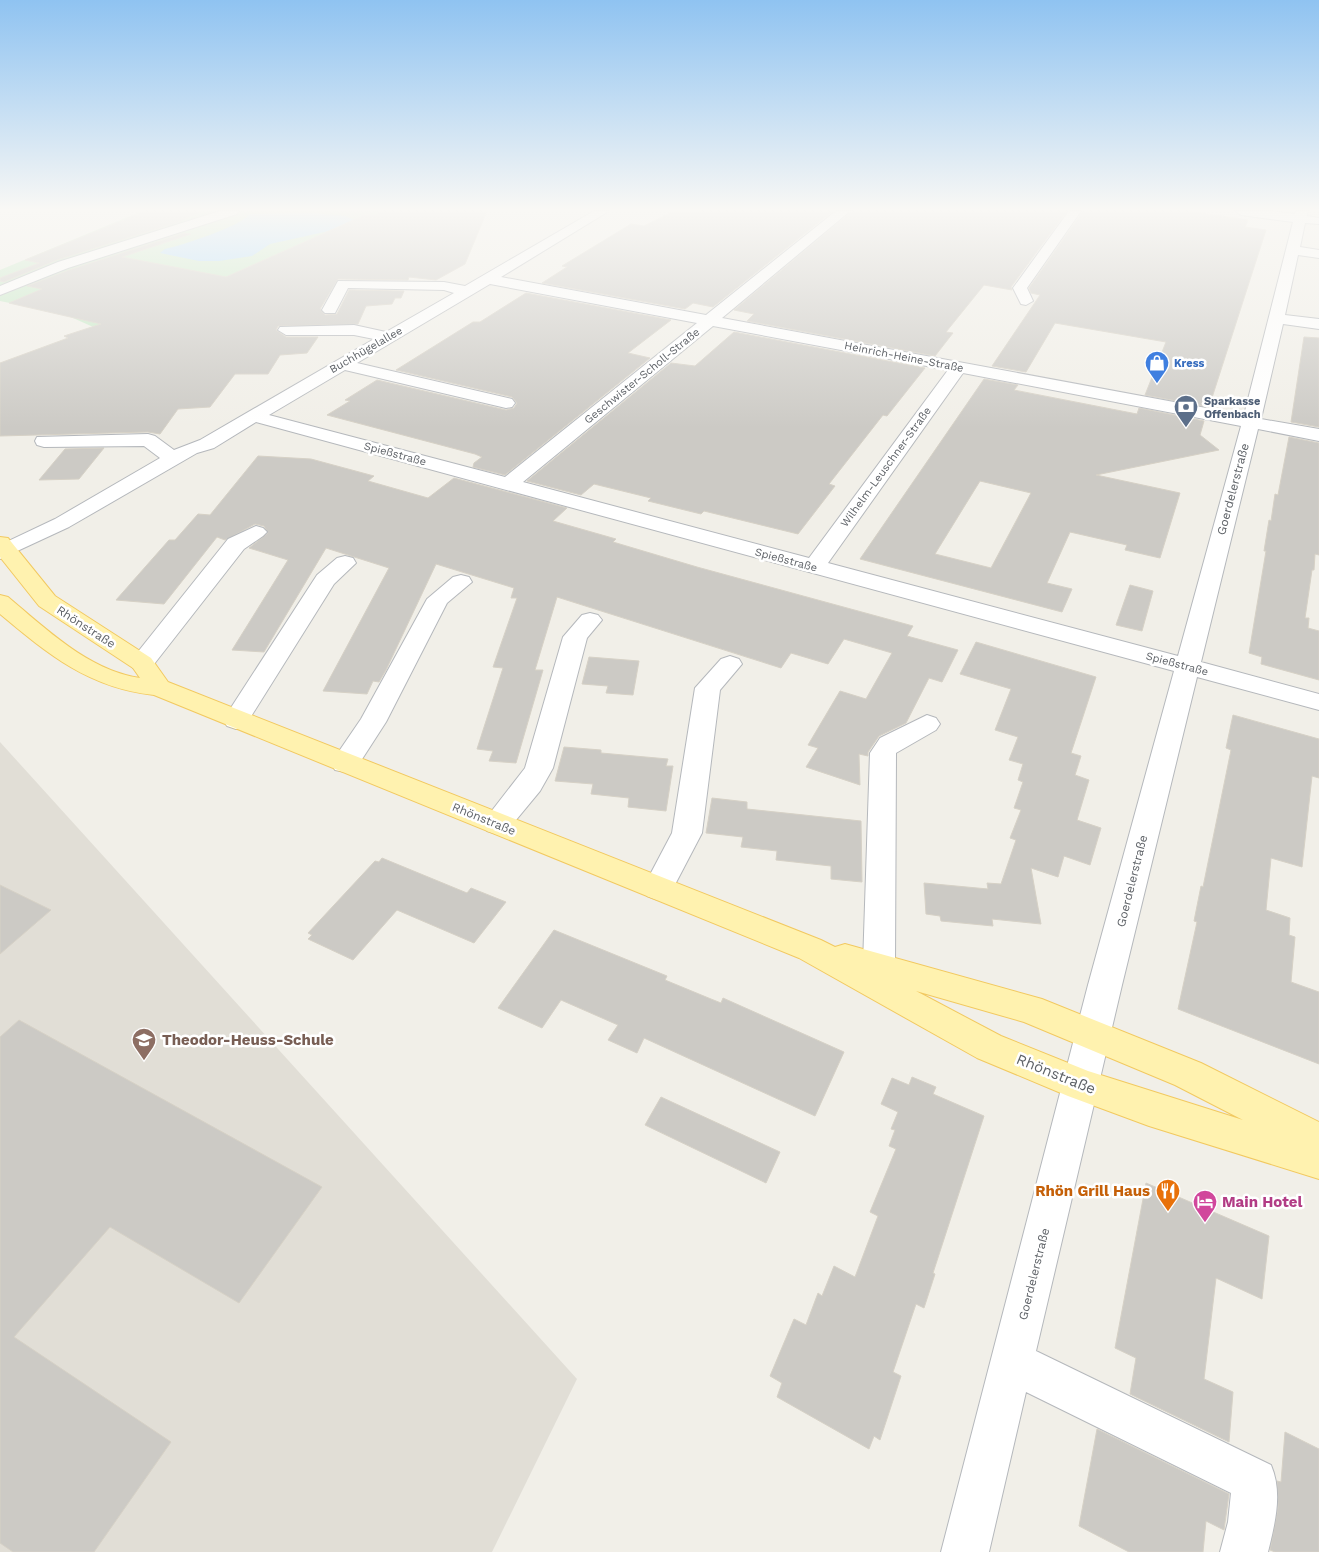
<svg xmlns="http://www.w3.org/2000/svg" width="1319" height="1552" viewBox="0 0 1319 1552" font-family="'Work Sans',sans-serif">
	<rect width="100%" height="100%" fill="#f1efe8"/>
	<polygon fill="#e1ded6" points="0,742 577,1379 492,1552 0,1552"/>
	<polygon fill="#c5e8c5" points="142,211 410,211 118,338 64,314 0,301 0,270"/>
	<path fill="#aadaff" d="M311 213 346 216 356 221 338 229 270 244 252 256 219 261H199L160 253 165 249C183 245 239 227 250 214Z"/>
	<g fill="#cccac5" stroke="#d6d1c6" fill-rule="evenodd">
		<polygon points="146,211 202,211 179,222 57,260 4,282 0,281 0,278 39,263 25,260"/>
		<polygon points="381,211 487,211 465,264 436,280 409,277 408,280 338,279 320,309 325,315 337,314 349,290 404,291 401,298 395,298 392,304 366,306 358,324 278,326 276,330 286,337 318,337 307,353 280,355 268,374 235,374 210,407 178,409 160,434 148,432 0,436 0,363 68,338 64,336 101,324 9,303 42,289 27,286 69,270 184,233 191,234 122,257 226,277 367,214 376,216"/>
		<polygon points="674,211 690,213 701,211 833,211 713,307 693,303 685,309 542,283 567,267 562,266 631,224 644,226"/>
		<polygon points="852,211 1067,211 1011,287 1012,290 984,285 946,332 953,333 935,356 747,321 754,314 734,310"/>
		<polygon points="1083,211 1188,211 1248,220 1245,227 1266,230 1209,407 1145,395 1166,342 1055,323 1026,372 992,366 1040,295 1031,293 1029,288"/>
		<polygon points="526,293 671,320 628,353 650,358 505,475 473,467 474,463 482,457 475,454 327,415 350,401 345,400 377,380 506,410 514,408 517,403 512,397 396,370 473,322 480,322"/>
		<polygon points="734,332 925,368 887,416 883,415 829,484 835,486 798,534 704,511 701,514 648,501 651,498 594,484 581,495 527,481 671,363 695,366"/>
		<polygon points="1304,337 1319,338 1319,427 1291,422"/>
		<path d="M984 379 1018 385 1014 390 1137 414 1139 408 1204 421 1200 435 1219 450 1096 475 1180 493 1160 558 1125 550 1127 545 1070 532 1047 583 1072 589 1062 612 860 559ZM980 481 1031 493 991 568 935 554Z"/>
		<polygon points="1289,437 1319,443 1319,555 1315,554 1314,570 1312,570 1305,618 1309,618 1308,628 1319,631 1319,680 1261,664 1262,657 1249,653 1266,551 1264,551 1269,520 1271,521 1275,494 1278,495"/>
		<polygon points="104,448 79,479 39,480 65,449"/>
		<polygon points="258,456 311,459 374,476 368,481 428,498 454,478 567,508 553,521 616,539 613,542 697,567 913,626 907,636 958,650 942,682 929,678 906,723 879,736 868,752 868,756 859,754 860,785 806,767 818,748 808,745 840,691 866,699 892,653 844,639 828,664 791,653 781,668 557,597 535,670 543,670 516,763 489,761 493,751 477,749 503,668 493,667 517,598 511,598 514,588 436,564 386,670 379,682 373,681 367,694 323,691 389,568 326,548 264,652 232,650 288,560 249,548 268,533 264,526 255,524 225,540 217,537 164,604 116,600 169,540 175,540 198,514 210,515"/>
		<polygon points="1130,585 1153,591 1142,631 1116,625"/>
		<polygon points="976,642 1096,677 1071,753 1081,756 1075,775 1089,780 1077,820 1101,828 1090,865 1064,856 1058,877 1031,868 1041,924 992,919 993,926 941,921 940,916 926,914 924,883 988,889 987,883 1001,884 1016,840 1010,838 1021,810 1014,808 1023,782 1018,780 1023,764 1009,760 1018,737 995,730 1011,689 960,674"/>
		<polygon points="589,657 639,661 633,695 606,693 608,686 582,684"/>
		<polygon points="1233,715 1319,739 1319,778 1312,776 1302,867 1271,858 1266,910 1290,918 1289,935 1295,937 1291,982 1319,992 1319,1064 1178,1009 1197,922 1194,921 1201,886 1203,887 1231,750 1226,748"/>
		<polygon points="564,747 601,750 601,753 668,759 666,766 673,766 666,811 628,807 629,798 591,794 593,784 555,781"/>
		<polygon points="712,798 747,802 747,809 861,821 862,882 831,879 831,866 776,860 777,851 741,847 743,837 706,833"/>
		<polygon points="382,858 467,893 471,888 506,902 474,943 397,910 353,960 308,939 312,935 308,933 375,861 379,862"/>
		<polygon points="0,885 51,910 0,954"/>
		<polygon points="554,930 667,976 665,980 711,999 721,1003 723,998 844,1052 815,1116 644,1038 637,1053 608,1040 618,1025 561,1000 542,1028 498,1008"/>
		<polygon points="19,1020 322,1187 239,1303 110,1227 14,1337 171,1442 94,1552 13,1552 0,1543 0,1037"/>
		<polygon points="912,1077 936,1087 933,1094 984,1116 933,1273 935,1274 924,1308 916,1304 893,1372 901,1376 880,1440 874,1436 869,1449 777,1397 782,1383 770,1376 794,1319 806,1325 818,1293 822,1296 834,1266 855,1277 878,1216 870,1212 896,1149 889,1146 895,1130 891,1129 898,1112 881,1104 892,1078 909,1085"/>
		<polygon points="661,1097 780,1152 766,1183 645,1125"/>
		<polygon points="1146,1183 1269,1236 1262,1299 1216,1278 1204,1379 1233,1392 1229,1442 1130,1394 1136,1358 1115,1348"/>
		<polygon points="1097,1429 1229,1494 1224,1530 1206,1521 1203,1552 1129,1552 1079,1526"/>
		<polygon points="1285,1432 1319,1449 1319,1552 1275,1552 1270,1550 1278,1508 1277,1481 1281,1482"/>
	</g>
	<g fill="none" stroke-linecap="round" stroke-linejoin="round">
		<defs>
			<g id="minor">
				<polygon points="220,211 239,211 237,214 68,268 0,295 0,286 58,262"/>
				<path d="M594 211H609L501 277 706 315 836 211H850L722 318 1244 415 1293 222 1241 215 1235 211H1270L1295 214 1296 211H1308L1307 216 1319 218V224L1305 223 1300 247 1319 250V258L1298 255 1285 315 1319 319V329L1283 324 1261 419 1319 429V441L1258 429 1201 662 1319 694V710L1197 677 1122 985 1036 1351 1271 1465C1283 1493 1275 1523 1268 1552H1220L1228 1522 1231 1493 1026 1392 989 1552H941L1088 985 1174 671 256 422 214 448 197 453 69 527 0 559V545L55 519 160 458 144 446 44 447 37 445 35 441 37 437 148 434 155 436 174 450 200 440 374 339 354 335H286L278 330 280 327 354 325 386 332 454 293 444 290 348 288 335 313H325L322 310 338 281 444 282 465 286ZM490 284 697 323 505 477 269 415 345 370 506 408 512 407 515 403 512 399 357 363ZM713 326 948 370 809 558 523 482ZM963 373 1241 426 1178 656 828 563Z"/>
				<polygon points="1069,211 1081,211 1027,288 1033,301 1026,305 1021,304 1013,288"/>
				<polygon points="256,526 263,528 267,532 263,536 244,549 151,668 142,671 133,668 130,663 133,658 228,539"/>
				<polygon points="345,556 353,558 356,563 334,584 245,726 236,729 227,726 223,720 317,575 337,558"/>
				<polygon points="461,575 469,577 472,582 447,603 386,722 355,770 345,772 335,770 331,763 361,719 427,599 453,577"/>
				<polygon points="590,613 598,615 602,620 587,638 553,768 540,791 507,831 497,834 487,831 483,824 487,817 525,768 563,637 582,615"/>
				<polygon points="730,656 739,659 742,664 720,690 702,833 669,896 658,900 647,896 643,888 672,833 695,688 721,659"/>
				<polygon points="927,715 936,718 940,724 936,730 896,753 895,965 890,974 879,978 868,974 863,965 870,753 880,738"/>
			</g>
			<path id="major" d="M0 537 8 538 55 596 151 658 168 682 821 940 835 947 845 944 1042 999 1201 1063 1319 1122V1179L1149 1126 1068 1096 977 1058 799 958 154 695C89 688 49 655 0 614V595L8 597C45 628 89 671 140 678L133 668 39 606 0 557ZM916 991 1024 1022 1175 1085 1243 1120 1088 1071 1001 1036Z"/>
		</defs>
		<use href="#minor" stroke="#b5b8bc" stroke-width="2"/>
		<use href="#major" stroke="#f2c960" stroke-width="2"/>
		<use href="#minor" fill="#fff" fill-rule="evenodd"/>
		<use href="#major" fill="#fff2af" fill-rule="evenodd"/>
	</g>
	<linearGradient id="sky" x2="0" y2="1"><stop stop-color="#8fc3f1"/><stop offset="0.49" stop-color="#f9f8f5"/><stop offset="1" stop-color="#f9f8f5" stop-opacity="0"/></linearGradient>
	<rect width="1319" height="428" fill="url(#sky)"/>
	<defs>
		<symbol id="shop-pin" viewBox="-11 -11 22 30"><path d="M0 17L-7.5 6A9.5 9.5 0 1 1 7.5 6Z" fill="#3f7fe0" stroke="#fff"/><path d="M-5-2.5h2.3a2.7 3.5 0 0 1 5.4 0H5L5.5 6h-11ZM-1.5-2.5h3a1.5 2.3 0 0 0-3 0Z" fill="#fff"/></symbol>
		<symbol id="bank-pin" viewBox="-11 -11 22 30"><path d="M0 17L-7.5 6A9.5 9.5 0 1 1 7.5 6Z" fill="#5c6f8a" stroke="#fff"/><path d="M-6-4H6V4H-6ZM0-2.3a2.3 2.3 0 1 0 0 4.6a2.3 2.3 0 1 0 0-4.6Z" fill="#fff"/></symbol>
		<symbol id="school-pin" viewBox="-11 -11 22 30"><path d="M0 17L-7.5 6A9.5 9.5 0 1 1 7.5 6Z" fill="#8d6e63" stroke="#fff"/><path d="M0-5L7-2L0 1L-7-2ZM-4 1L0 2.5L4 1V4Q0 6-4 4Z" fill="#fff"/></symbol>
		<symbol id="restaurant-pin" viewBox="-11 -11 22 30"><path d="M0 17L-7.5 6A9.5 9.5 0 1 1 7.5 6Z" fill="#e8710a" stroke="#fff"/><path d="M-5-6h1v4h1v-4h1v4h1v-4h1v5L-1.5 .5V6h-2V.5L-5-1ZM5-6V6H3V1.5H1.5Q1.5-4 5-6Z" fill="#fff"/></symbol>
		<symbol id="hotel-pin" viewBox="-11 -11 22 30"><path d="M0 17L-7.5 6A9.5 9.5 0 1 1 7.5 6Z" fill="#d1479c" stroke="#fff"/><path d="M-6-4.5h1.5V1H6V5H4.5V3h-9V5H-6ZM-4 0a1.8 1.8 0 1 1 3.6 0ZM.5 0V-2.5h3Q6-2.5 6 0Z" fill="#fff"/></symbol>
	</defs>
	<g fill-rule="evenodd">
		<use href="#shop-pin" x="1143" y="349" width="28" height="38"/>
		<use href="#bank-pin" x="1172" y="393" width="28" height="38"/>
		<use href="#school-pin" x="130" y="1026" width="28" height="38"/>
		<use href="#restaurant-pin" x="1154" y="1177" width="28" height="38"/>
		<use href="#hotel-pin" x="1191" y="1188" width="28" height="38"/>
	</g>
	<g text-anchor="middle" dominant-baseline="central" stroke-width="5" stroke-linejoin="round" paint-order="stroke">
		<g font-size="11" fill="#5f6368" stroke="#fff">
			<text transform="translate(366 350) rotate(-30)">Buchhügelallee</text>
			<text transform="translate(904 357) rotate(11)">Heinrich-Heine-Straße</text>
			<text transform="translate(642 376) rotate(-39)">Geschwister-Scholl-Straße</text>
			<text transform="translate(395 454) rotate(15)">Spießstraße</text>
			<text transform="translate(886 467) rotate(-54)">Wilhelm-Leuschner-Straße</text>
			<text transform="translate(786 560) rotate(15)">Spießstraße</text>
			<text transform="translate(1177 664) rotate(15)">Spießstraße</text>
		</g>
		<g font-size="11" font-weight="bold" fill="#366cbe" stroke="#fff" text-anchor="start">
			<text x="1174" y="363">Kress</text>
		</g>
		<g font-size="11" font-weight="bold" fill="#4e5e75" stroke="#fff" text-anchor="start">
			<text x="1204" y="401">Sparkasse<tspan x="1204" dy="13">Offenbach</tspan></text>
		</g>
		<g font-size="12" fill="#5f6368" stroke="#fff">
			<text transform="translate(1233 489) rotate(-75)">Goerdelerstraße</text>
			<text transform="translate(86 627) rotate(33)">Rhönstraße</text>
			<text transform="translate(484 819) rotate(22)">Rhönstraße</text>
			<text transform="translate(1132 881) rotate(-76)">Goerdelerstraße</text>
			<text transform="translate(1034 1274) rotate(-76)">Goerdelerstraße</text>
		</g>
		<g font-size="15" font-weight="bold" fill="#785e54" stroke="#fff" text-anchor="start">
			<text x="162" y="1040">Theodor-Heuss-Schule</text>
		</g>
		<g font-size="15" fill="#5f6368" stroke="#fff">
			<text transform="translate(1056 1074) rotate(22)">Rhönstraße</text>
		</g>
		<g font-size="15" font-weight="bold" fill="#c56008" stroke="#fff" text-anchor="end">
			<text x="1150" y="1191">Rhön Grill Haus</text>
		</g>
		<g font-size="15" font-weight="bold" fill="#b23c85" stroke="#fff" text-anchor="start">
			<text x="1222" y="1202">Main Hotel</text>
		</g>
	</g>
</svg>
